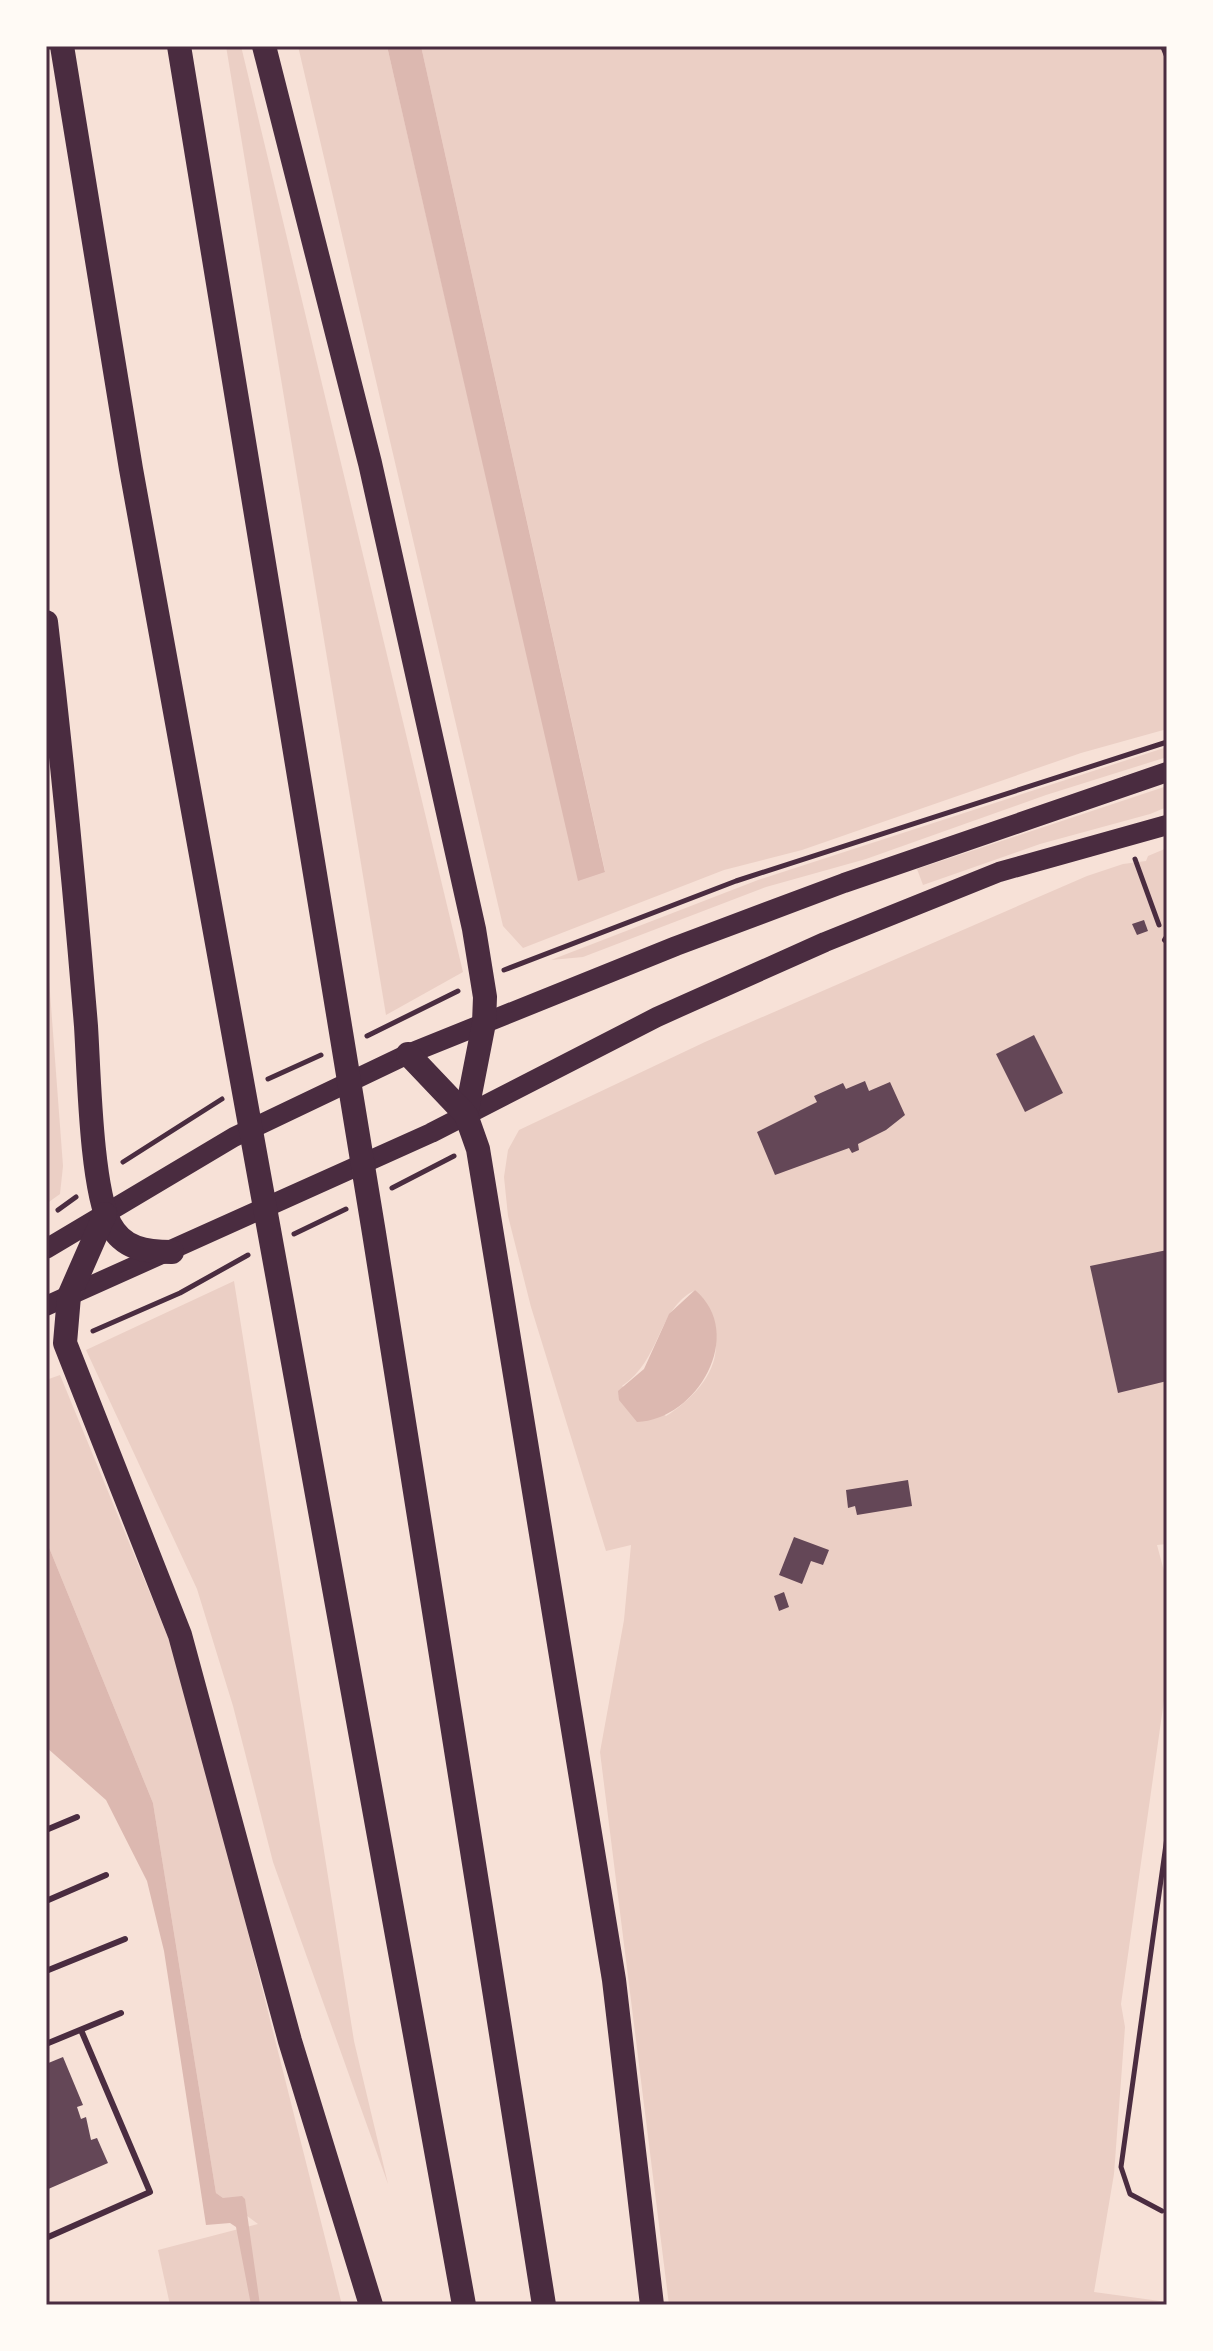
<svg xmlns="http://www.w3.org/2000/svg" width="1213" height="2351" viewBox="0 0 1213 2351" font-family="Roboto,sans-serif">
	<rect width="100%" height="100%" fill="#f7e1d7"/>
	<g fill="#ebcfc5" fill-rule="evenodd">
		<polygon points="226,46 241,46 463,972 386,1015"/>
		<polygon points="298,46 387,46 579,880 605,871 421,46 1167,46 1167,729 1081,753 802,850 724,870 523,948 503,926"/>
		<polygon points="1167,747 1167,757 1046,795 866,859 766,887 583,957 551,960 758,880"/>
		<polygon points="1167,786 1167,807 1150,814 1040,844 923,885 917,869"/>
		<path d="M1167 848V1544L1157 1545 1167 1582V1679L1121 2004 1125 2027 1114 2174 1094 2292 1167 2302V2305H669L600 1752 624 1620 631 1545 606 1551 531 1307 508 1216 504 1177 508 1150 519 1130 705 1042 1087 876 1123 864 1146 861 1148 856ZM695 1290C701 1303 711 1318 714 1332 724 1368 693 1399 666 1416L622 1386C662 1359 656 1310 695 1290Z"/>
		<polygon points="46,939 63,1166 60,1194 46,1204"/>
		<polygon points="234,1281 354,2041 388,2184 273,1862 233,1706 197,1589 86,1350"/>
		<polygon points="60,1375 182,1671 342,2305 170,2305 158,2250 258,2224 216,2193 153,1803 46,1540 46,1380"/>
	</g>
	<g fill="#dcb8b0">
		<polygon points="387,46 421,46 605,872 578,881"/>
		<path d="M695 1290C747 1334 697 1420 637 1422L619 1400 618 1391 644 1369 669 1314Z"/>
		<polygon points="46,1540 153,1803 216,2193 223,2198 242,2196 245,2199 260,2305 251,2305 236,2227 230,2223 206,2225 164,1951 147,1881 106,1800 46,1747"/>
	</g>
	<g fill="#644757">
		<polygon points="1144,920 1148,931 1137,935 1132,924"/>
		<polygon points="1034,1035 1063,1093 1025,1112 996,1054"/>
		<polygon points="865,1081 869,1091 890,1082 905,1115 886,1130 858,1144 859,1150 852,1153 849,1148 775,1175 757,1132 817,1102 814,1096 843,1083 846,1089"/>
		<polygon points="1167,1250 1167,1381 1118,1393 1090,1266"/>
		<polygon points="908,1480 912,1506 857,1515 855,1506 848,1508 846,1490"/>
		<polygon points="794,1537 829,1550 823,1565 811,1561 802,1584 779,1575"/>
		<polygon points="784,1592 789,1607 779,1611 774,1596"/>
		<polygon points="63,2057 83,2105 77,2107 81,2119 86,2117 91,2140 97,2138 108,2163 46,2190 46,2064"/>
	</g>
	<g fill="none" stroke-linecap="round" stroke-linejoin="round">
		<g stroke="#4a2c40" stroke-width="5">
			<polyline points="1135,859 1159,925"/>
			<polyline points="504,970 736,881 1167,742"/>
			<polyline points="367,1036 458,991"/>
			<polyline points="268,1079 321,1055"/>
			<polyline points="123,1162 222,1099"/>
			<polyline points="392,1188 454,1156"/>
			<polyline points="58,1210 76,1197"/>
			<polyline points="294,1234 346,1209"/>
			<polyline points="93,1331 180,1293 248,1255"/>
			<polyline points="1162,2211 1130,2194 1121,2167 1167,1837"/>
		</g>
		<g stroke="#4a2c40" stroke-width="6">
			<polyline points="1163,46 1167,56"/>
			<polyline points="1165,940 1167,937"/>
			<polyline points="46,1830 77,1817"/>
			<polyline points="46,1901 106,1875"/>
			<polyline points="46,1971 125,1939"/>
			<polyline points="46,2044 121,2013"/>
			<polyline points="46,2238 150,2192 81,2030"/>
		</g>
		<g stroke="#4a2c40" stroke-width="20">
			<polyline points="46,1249 234,1137 408,1054 676,946 844,883 1167,772"/>
			<polyline points="46,1306 431,1133 657,1017 825,942 999,872 1167,825"/>
		</g>
		<g stroke="#4a2c40" stroke-width="24">
			<polyline points="62,46 131,469 464,2305"/>
			<polyline points="179,46 374,1233 544,2305"/>
			<polyline points="264,46 370,463 474,929 485,997 484,1023 466,1115"/>
			<path d="M46 622C62 757 75 891 86 1026 89 1073 91 1187 110 1224 123 1249 146 1252 172 1252"/>
			<polyline points="408,1054 466,1115 478,1149 614,1980 652,2305"/>
			<polyline points="105,1214 69,1296 65,1343 180,1635 290,2041 371,2305"/>
		</g>
	</g>
	<rect width="1213" height="2351" fill="none" stroke="#fffaf5" stroke-width="96"/>
	<rect x="48" y="48" width="1117" height="2255" fill="none" stroke="#4a2c40" stroke-width="3"/>
</svg>
